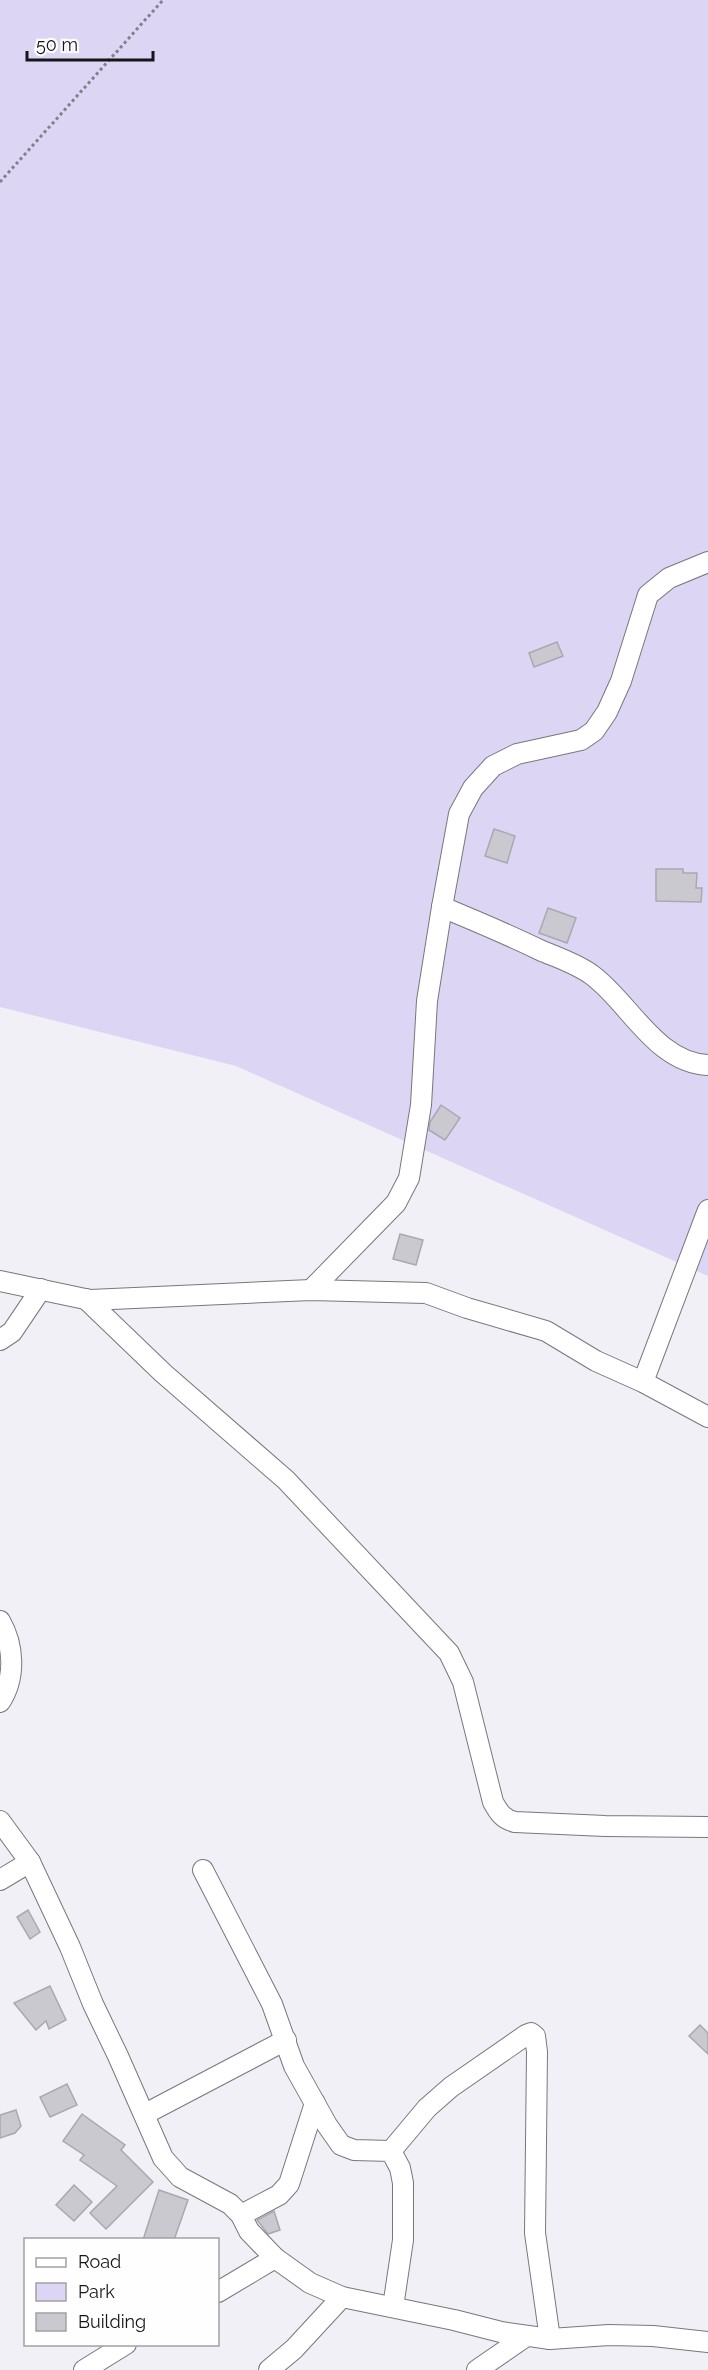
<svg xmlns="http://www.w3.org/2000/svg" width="708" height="2370" viewBox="0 0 708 2370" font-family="Raleway,sans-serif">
	<rect width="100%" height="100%" fill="#f1f0f7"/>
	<polygon fill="#ddd5f4" points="0,0 708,0 708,1276 236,1066 0,1007"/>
	<g fill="#cbc9d0" stroke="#aaa8af" stroke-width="1.5">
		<polygon points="557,642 563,656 534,667 529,653"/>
		<polygon points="494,829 515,836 507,863 485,856"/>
		<polygon points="656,869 683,869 683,873 697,873 696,888 702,888 701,902 656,901"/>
		<polygon points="548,908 576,918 567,943 539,933"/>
		<polygon points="441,1105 460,1118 445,1140 429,1130 430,1122"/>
		<polygon points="400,1234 423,1240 416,1265 393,1259"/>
		<polygon points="28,1910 40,1932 30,1939 17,1917"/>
		<polygon points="50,1986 66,2020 49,2029 46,2021 36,2030 14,2003"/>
		<polygon points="700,2025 708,2033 708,2054 689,2036"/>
		<polygon points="67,2084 77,2105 50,2117 40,2097"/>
		<polygon points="16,2110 21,2126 15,2133 0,2138 0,2115"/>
		<polygon points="82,2114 125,2145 121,2150 153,2182 106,2229 90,2213 117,2186 80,2160 84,2155 63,2141"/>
		<polygon points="74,2185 92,2202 74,2221 56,2205"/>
		<polygon points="159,2190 188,2200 174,2240 143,2240"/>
		<polygon points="274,2211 280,2230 268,2234 257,2220"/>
	</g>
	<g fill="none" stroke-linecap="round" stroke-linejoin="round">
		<defs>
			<g id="minor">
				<path d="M442 907C476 921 509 935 542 951 559 958 577 964 592 975 629 1002 656 1063 708 1065"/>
				<polyline points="0,1281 90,1300 311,1290 426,1293 467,1308 546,1331 596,1361 643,1382 708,1417"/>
				<polyline points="311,1290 396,1203 409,1178 421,1105 427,1001 442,907 459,814 473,788 493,766 517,754 581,740 594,731 607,712 621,681 648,595 669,578 708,562"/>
				<path d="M86 1299 163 1373 286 1480 449 1653 463 1682 493 1802C499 1813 503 1819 515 1822L605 1826 708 1827"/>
				<polyline points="0,1340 12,1332 41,1289"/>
				<polyline points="643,1382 708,1210"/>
				<path d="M0 1621C14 1645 16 1678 0 1702"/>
				<polyline points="0,1821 30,1862 70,1947 93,2004 118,2056 163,2158 180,2177 230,2204 241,2215 249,2231 275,2258 310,2283 342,2297 454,2320 501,2332 550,2339 609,2335 653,2336 708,2342"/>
				<polyline points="203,1870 272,2004 294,2066 327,2125 341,2145 354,2150 391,2151 400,2168 403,2183 403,2240 393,2307"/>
				<polyline points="0,1880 30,1862"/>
				<polyline points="145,2114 286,2040"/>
				<polyline points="391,2151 427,2108 451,2087 526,2035 531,2033 535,2036 537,2052 535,2233 550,2339"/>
				<polyline points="241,2215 279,2195 289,2184 315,2103"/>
				<polyline points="218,2292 275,2258"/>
				<polyline points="84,2370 126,2344"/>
				<polyline points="269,2370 294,2349 342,2297"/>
				<polyline points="477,2370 525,2337"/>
			</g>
		</defs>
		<use href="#minor" stroke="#78777d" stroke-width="22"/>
		<polyline stroke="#828186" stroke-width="3" stroke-dasharray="3 3" stroke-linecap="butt" points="0,182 163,0"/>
		<use href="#minor" stroke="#fff" stroke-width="20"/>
	</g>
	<rect x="24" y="2238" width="195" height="108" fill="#fefefe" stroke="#a1a1a2" stroke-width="1.5"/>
	<rect x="36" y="2258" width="30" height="9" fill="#ffffff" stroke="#a1a1a2" stroke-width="1.5"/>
	<text x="78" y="2268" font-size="18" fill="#161618">Road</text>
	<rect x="36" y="2283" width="30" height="18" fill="#ddd5f4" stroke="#a1a1a2" stroke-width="1.5"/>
	<text x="78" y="2298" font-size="18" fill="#161618">Park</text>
	<rect x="36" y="2313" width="30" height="18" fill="#cbc9d0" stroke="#a1a1a2" stroke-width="1.5"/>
	<text x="78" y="2328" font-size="18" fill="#161618">Building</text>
	<path d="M27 51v9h126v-9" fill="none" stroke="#161618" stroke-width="3"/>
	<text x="36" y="51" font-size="18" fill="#161618" stroke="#fefefe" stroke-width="4.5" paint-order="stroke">50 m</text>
</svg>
